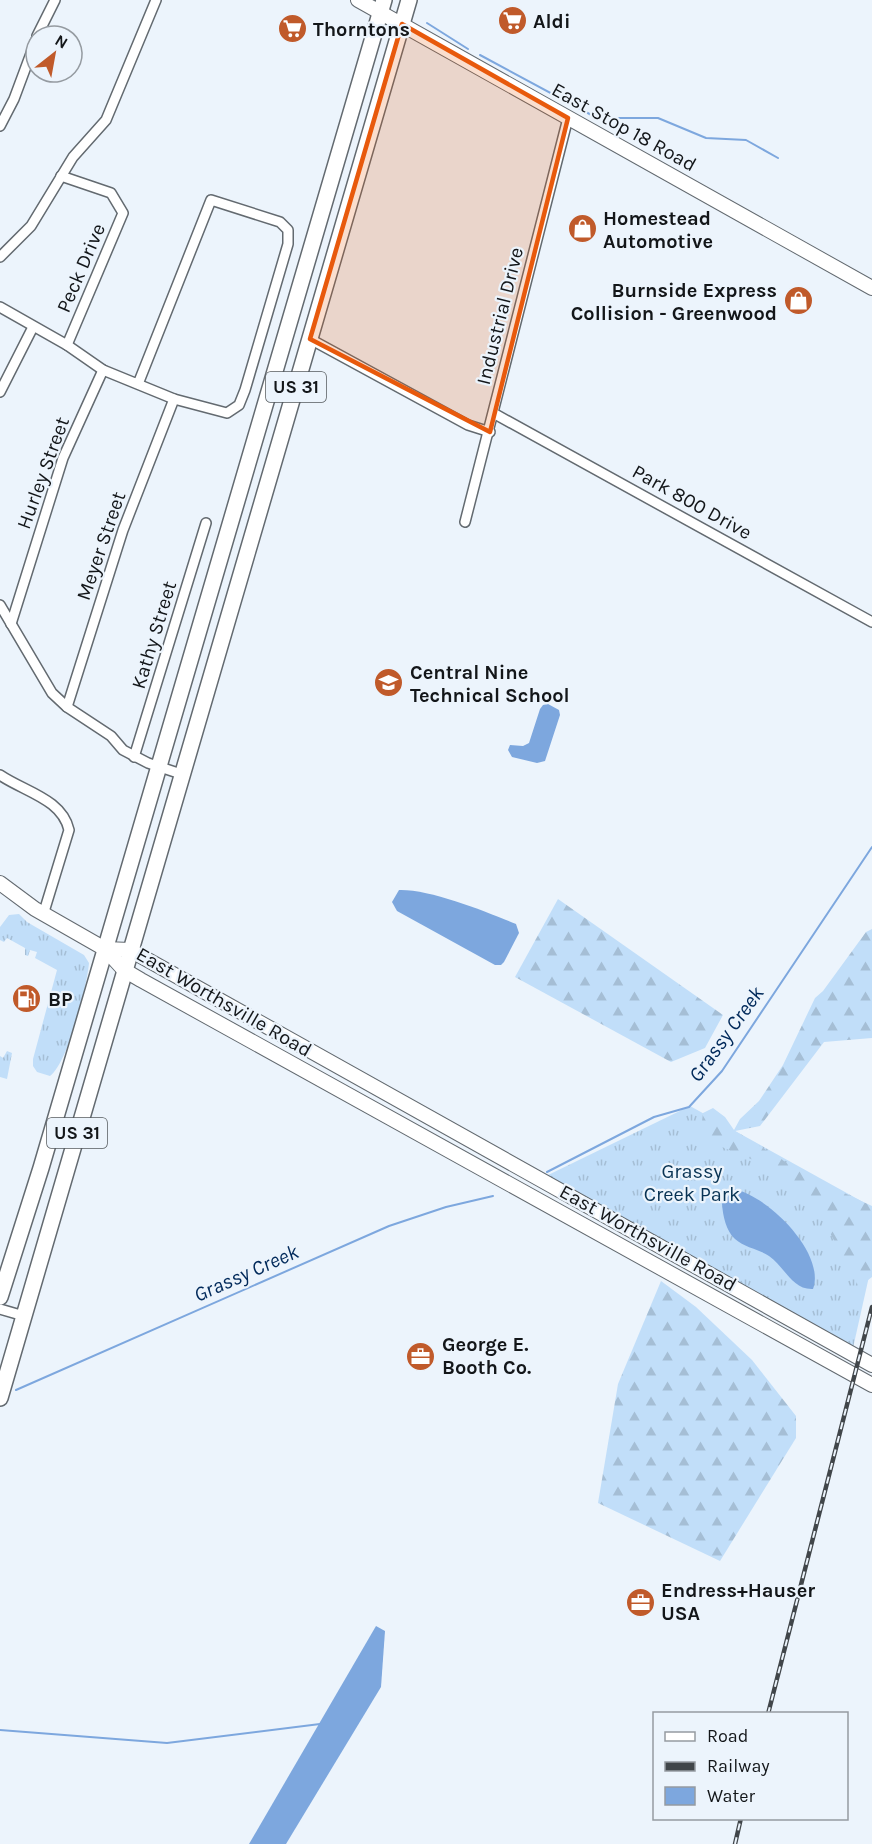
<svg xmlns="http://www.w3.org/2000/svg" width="872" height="1844" viewBox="0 0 872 1844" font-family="Karla,sans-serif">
	<defs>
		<pattern id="grass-tufts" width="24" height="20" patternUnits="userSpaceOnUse" patternTransform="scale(1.5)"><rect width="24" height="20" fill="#c1def9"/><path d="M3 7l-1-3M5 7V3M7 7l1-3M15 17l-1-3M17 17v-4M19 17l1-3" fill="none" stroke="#a5bed5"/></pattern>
		<pattern id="forest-firs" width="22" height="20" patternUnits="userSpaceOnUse" patternTransform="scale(1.5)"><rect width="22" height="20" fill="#c1def9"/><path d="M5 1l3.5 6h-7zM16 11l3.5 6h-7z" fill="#a5bed5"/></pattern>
	</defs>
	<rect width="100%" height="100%" fill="#ecf4fc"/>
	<g fill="url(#grass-tufts)">
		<path d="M19 914 27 922 84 955 89 963C87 986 68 1063 50 1076L37 1072 33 1066V1059L57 970 35 958 37 952 30 950 28 956 25 955V948L7 938 4 942 0 940V927L9 915Z"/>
		<polygon points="7,1051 12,1053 7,1079 0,1077 0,1056 3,1058"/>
		<polygon points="690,1106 872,1207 872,1263 853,1348 544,1177"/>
	</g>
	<g fill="url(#forest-firs)">
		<polygon points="558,899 723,1015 705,1048 671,1062 515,977"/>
		<polygon points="872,929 872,1038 824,1042 760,1126 735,1131 810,1177 872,1206 872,1277 859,1287 814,1203 756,1161 700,1138 703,1113 713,1108 725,1117 734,1130 740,1119 759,1101 783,1065 815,998 823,991 866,932"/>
		<polygon points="661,1281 696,1307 752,1360 796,1416 796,1438 720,1561 598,1503 618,1384"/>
	</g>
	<g fill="#7da7de">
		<polygon points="548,704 559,710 560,715 545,761 537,763 512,757 508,750 510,745 523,746 529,743 540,709 543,705"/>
		<path d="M399 890C430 889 487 912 516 924L519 933 504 962 501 965H495L397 911 392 902Z"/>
		<path d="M734 1189C768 1196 826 1253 813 1289 792 1290 785 1267 769 1256 759 1249 745 1248 735 1239 726 1231 723 1216 722 1204Z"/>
		<polygon points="376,1626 385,1631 381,1687 286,1844 249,1844"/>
	</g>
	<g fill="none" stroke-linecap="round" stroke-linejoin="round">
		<g stroke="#7da7de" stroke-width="2">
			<polyline points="427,23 468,49"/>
			<polyline points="480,55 597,118 658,118 706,138 746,140 778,158"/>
			<polyline points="547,1172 654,1117 689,1107 722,1071 872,847"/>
			<polyline points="16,1390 389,1226 446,1207 493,1196"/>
			<polyline points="0,1730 167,1743 320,1724"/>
		</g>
		<defs>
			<g id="street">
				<polyline points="37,36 55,0"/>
				<polyline points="0,126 14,99 36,40"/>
				<polyline points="61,176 111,193 123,213 67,345"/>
				<polyline points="0,257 31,226 73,157 106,120 156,0"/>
				<polyline points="0,307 67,345 103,370 174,399 227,413 239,405 245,390 288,244 288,230 280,222 211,200 138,384"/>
				<polyline points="310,339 468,425 490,432"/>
				<polyline points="0,392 33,327"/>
				<polyline points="495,414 872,622"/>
				<polyline points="465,522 568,118"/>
				<polyline points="0,605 52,693 67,707 111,736 123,750 148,763 181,774"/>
				<polyline points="11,624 63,458 103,370"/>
				<polyline points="67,707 123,530 174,399"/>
				<polyline points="134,757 206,523"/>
				<path d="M0 775C25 792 62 799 69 830L43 915"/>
				<polyline points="0,1309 24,1316"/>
			</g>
			<g id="secondary">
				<polyline points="358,0 872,288"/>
				<polyline points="0,883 35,909 105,949 124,970 141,980 872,1385"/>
				<polyline points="105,949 130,950 872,1365"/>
			</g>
			<g id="primary">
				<polyline points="0,1297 41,1168 384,0"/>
				<polyline points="0,1398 409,0"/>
			</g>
		</defs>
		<use href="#street" stroke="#636a70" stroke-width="12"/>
		<use href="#secondary" stroke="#636a70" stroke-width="16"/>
		<use href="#primary" stroke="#636a70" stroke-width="18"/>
		<use href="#street" stroke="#fff" stroke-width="9"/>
		<use href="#secondary" stroke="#fff" stroke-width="14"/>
		<use href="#primary" stroke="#fff" stroke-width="15"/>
		<defs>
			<g id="rail">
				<polyline points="768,1714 872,1307"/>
				<polyline points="735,1844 741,1818"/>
			</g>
		</defs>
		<use href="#rail" stroke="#41464a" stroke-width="4.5"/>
		<use href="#rail" stroke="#ecf4fc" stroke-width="2" stroke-dasharray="7" stroke-linecap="butt"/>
	</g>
	<path fill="#e8590c" fill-opacity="0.2" stroke="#e8590c" stroke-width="4.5" stroke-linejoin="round" d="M402 24 568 118 490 432 310 339Z"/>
	<defs>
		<symbol id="supermarket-disc" viewBox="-11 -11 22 22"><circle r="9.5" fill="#c05a2a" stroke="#ecf4fc"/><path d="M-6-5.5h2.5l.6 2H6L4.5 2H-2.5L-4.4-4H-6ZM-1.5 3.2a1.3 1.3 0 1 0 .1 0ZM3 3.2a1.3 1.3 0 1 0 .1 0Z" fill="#fff"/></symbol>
		<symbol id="shop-disc" viewBox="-11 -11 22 22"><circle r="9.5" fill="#c05a2a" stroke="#ecf4fc"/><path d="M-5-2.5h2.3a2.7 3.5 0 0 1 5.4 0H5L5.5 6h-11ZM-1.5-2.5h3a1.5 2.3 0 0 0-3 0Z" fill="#fff"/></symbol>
		<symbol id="school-disc" viewBox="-11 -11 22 22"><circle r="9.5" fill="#c05a2a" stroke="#ecf4fc"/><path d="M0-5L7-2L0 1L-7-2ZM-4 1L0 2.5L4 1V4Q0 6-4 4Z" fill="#fff"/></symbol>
		<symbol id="fuel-disc" viewBox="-11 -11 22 22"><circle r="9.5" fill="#c05a2a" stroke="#ecf4fc"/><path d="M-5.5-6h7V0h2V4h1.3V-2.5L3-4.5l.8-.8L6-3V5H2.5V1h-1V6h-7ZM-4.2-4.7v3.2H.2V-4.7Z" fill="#fff"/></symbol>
		<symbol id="office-disc" viewBox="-11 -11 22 22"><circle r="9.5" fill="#c05a2a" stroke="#ecf4fc"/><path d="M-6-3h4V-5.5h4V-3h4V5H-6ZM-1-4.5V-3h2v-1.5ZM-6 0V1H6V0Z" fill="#fff"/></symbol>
	</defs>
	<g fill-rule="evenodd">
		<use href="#supermarket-disc" x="496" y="4" width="33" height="33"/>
		<use href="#supermarket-disc" x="276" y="12" width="33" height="33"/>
		<use href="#shop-disc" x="566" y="212" width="33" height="33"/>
		<use href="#shop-disc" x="782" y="284" width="33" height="33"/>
		<use href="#school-disc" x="372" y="666" width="33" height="33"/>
		<use href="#fuel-disc" x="10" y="982" width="33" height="33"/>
		<use href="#office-disc" x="404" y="1340" width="33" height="33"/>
		<use href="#office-disc" x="624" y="1586" width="33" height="33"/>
	</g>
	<g text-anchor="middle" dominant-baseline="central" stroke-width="4.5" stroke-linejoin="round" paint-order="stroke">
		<g fill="#ecf4fc" stroke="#54595d" stroke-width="1.5">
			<rect x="266" y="372" width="60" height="30" rx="4.5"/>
			<rect x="47" y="1118" width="60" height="30" rx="4.5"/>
		</g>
		<g font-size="18" font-weight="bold" fill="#131619">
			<text x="296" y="387">US 31</text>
			<text x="77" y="1133">US 31</text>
		</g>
		<g font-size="20" font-weight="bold" fill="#131619" stroke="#ecf4fc" text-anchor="start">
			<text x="533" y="21">Aldi</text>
			<text x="313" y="29">Thorntons</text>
			<text x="603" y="218">Homestead<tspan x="603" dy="23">Automotive</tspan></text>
			<text x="777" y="290" text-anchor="end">Burnside Express<tspan x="777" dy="23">Collision - Greenwood</tspan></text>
			<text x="410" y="672">Central Nine<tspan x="410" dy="23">Technical School</tspan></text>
			<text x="48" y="999">BP</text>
			<text x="442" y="1344">George E.<tspan x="442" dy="23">Booth Co.</tspan></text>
			<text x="661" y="1590">Endress+Hauser<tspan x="661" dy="23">USA</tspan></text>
		</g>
		<g font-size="20" fill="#131619" stroke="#ecf4fc">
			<text transform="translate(624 127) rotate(29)">East Stop 18 Road</text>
			<text transform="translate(81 268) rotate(-67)">Peck Drive</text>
			<text transform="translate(500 316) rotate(-76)">Industrial Drive</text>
			<text transform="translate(43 473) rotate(-70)">Hurley Street</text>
			<text transform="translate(692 502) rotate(29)">Park 800 Drive</text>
			<text transform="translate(101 546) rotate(-71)">Meyer Street</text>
			<text transform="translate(154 635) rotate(-73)">Kathy Street</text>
			<text transform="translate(224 1002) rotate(30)">East Worthsville Road</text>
			<text transform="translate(648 1238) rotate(29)">East Worthsville Road</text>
		</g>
		<g font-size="20" fill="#083354" stroke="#ecf4fc">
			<text x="692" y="1171">Grassy<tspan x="692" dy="23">Creek Park</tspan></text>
		</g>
		<g font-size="21" font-style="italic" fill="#00295a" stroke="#ecf4fc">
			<text transform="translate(726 1034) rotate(-54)">Grassy Creek</text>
			<text transform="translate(246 1273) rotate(-24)">Grassy Creek</text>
		</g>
	</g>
	<rect x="653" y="1712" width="195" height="108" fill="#ecf4fc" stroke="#959ba1" stroke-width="1.5"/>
	<rect x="665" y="1732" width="30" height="9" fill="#ffffff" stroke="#959ba1" stroke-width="1.5"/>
	<text x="707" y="1742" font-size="18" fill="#131619">Road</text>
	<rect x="665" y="1762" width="30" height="9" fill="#41464a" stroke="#959ba1" stroke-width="1.5"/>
	<text x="707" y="1772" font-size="18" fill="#131619">Railway</text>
	<rect x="665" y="1787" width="30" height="18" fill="#7da7de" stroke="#959ba1" stroke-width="1.5"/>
	<text x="707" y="1802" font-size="18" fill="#131619">Water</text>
	<g transform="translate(54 54) rotate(31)"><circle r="28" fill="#ecf4fc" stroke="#959ba1" stroke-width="1.5"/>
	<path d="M0-4.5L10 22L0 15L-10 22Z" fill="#c05a2a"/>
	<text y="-9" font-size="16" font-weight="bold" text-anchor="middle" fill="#131619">N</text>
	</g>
</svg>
